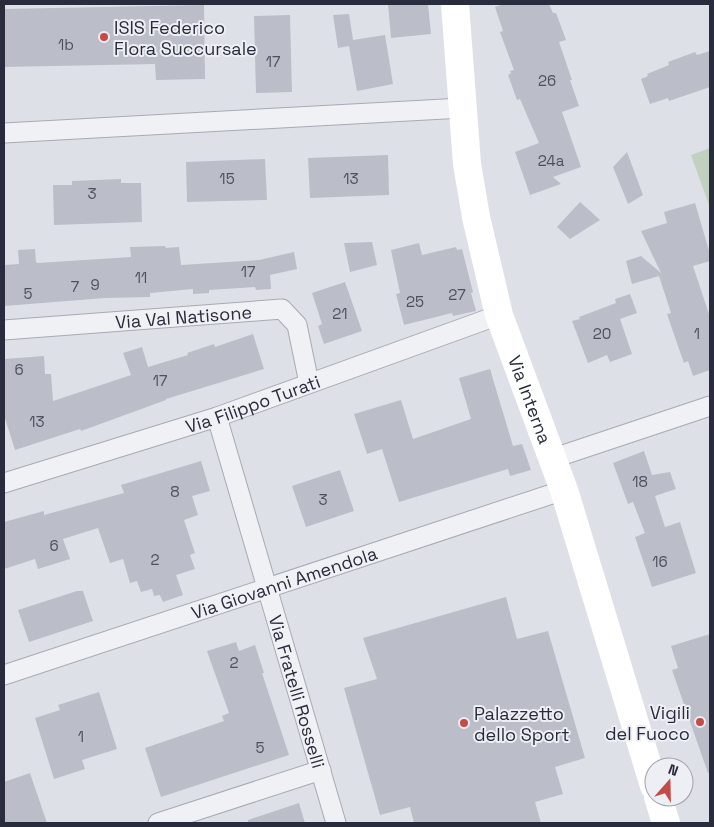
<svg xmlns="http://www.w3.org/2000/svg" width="714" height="827" viewBox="0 0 714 827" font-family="'Space Grotesk',sans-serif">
	<rect width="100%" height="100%" fill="#dee0e7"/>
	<polygon fill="#c1d0bf" points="710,148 710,208 691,155"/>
	<g fill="#bbbec9">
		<polygon points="388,4 428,4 431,34 391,38"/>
		<polygon points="504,4 549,4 553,13 556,13 566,40 559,42 572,80 570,80 579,106 562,112 581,167 553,177 561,184 530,195 515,152 539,143 520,99 517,100 508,75 511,73 510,71 514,70 500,32 503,31 495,7"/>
		<polygon points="204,5 205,79 156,80 155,64 4,67 4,9"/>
		<polygon points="349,14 353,40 385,35 393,84 357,91 349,46 338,48 333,15"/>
		<polygon points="290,15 292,92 256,93 254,16"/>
		<polygon points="710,51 710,87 669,101 668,98 650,104 641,79 648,76 647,74 669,65 668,62 695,52 697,55"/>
		<polygon points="627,152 643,195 628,204 613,167"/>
		<polygon points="388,155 389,195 310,198 308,158"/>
		<polygon points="265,159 267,200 187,202 186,162"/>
		<polygon points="121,179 121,183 141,183 142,222 54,225 53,185 72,185 72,181"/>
		<polygon points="580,202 600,220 570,239 557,227"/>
		<polygon points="695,203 710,254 710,261 693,266 710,317 710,370 693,376 688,361 684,363 678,346 667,314 671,313 659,276 632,284 626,261 641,256 661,273 641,231 667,223 664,212"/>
		<polygon points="372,242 377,265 350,272 344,243"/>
		<polygon points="419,243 422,255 456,247 457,250 462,249 473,292 471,293 476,311 453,316 452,313 404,325 396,294 400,293 391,250"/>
		<polygon points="165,246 166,248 179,247 181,265 259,260 294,252 297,269 270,275 271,289 256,290 255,287 240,288 209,290 209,293 193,294 193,289 150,293 150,297 105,298 4,306 4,265 19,264 18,250 35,249 36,262 38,263 131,257 130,247"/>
		<polygon points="345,282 362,331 324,344 318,326 322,324 312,293"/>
		<polygon points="630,294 637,313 620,319 632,354 610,362 607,355 588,363 572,321 580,319 579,317 616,303 615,299"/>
		<polygon points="253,334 264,369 166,399 166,400 81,431 80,429 15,450 4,415 4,359 44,356 45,374 51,374 53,401 131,375 123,353 142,347 148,367 188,355 187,353 214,344 215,347"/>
		<polygon points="490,369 513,446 522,444 531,470 510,476 508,469 399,502 382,449 367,454 354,414 401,400 413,439 471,419 459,378"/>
		<polygon points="644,451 652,475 670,472 676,489 655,496 665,527 680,522 696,573 652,587 635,537 645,533 633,502 628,504 613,463"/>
		<polygon points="201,461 210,491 192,496 198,515 184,520 195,553 190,555 195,569 176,575 183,595 163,602 160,595 154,596 152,589 141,592 137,581 130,583 123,559 110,563 98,528 63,539 70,559 38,569 35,559 4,569 4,522 44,511 44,515 124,493 121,485"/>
		<polygon points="340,470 354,511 306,527 292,486"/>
		<polygon points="77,591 83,591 93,621 29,642 18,610"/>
		<polygon points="506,597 517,639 548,631 585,758 555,767 563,794 535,802 541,823 414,823 410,807 380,815 344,688 377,679 363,638"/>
		<polygon points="710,634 710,772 708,773 672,670 678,668 671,646"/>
		<polygon points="236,642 239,651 255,645 264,673 262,673 289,755 161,797 145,748 224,721 222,716 229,713 207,651"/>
		<polygon points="99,692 117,749 82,760 85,769 54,779 35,718 60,710 58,705"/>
		<polygon points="30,773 47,823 4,823 4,782"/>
		<polygon points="299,803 305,823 248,823 248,820"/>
	</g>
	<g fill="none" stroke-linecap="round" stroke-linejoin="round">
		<defs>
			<g id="street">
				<polyline points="4,133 463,108"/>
				<path id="s1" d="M4 330 282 309 297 325 309 383"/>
				<path id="s2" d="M217 417 336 823"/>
				<polyline points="551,459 710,406"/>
				<path id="s3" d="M4 483 217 417 499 315"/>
				<path id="s4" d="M4 675 564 490"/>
				<polyline points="158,823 321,770"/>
			</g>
		</defs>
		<use href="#street" stroke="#a7aab4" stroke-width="21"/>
		<use href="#street" stroke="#f0f1f5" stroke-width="19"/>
		<g stroke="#fff" stroke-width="28">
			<path id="s5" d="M455 4 467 164 476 217 499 315 564 490 654 786"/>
			<polyline points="658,797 666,823"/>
		</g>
	</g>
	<g fill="#c54b49" stroke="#edeff4" stroke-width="2">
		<circle cx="104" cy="37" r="5"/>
		<circle cx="700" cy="722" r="5"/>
		<circle cx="464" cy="723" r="5"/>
	</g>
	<g text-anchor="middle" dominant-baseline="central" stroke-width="4" stroke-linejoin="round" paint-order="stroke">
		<g font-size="15" fill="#4d505f">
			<text x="66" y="44">1b</text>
			<text x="273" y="61">17</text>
			<text x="547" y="80">26</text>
			<text x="551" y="160">24a</text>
			<text x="227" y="178">15</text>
			<text x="351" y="178">13</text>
			<text x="92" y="193">3</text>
			<text x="248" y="271">17</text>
			<text x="141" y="277">11</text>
			<text x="95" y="284">9</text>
			<text x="75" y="286">7</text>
			<text x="28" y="293">5</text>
			<text x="457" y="294">27</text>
			<text x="415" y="301">25</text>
			<text x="340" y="313">21</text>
			<text x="602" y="333">20</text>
			<text x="697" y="333">1</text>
			<text x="19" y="369">6</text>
			<text x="160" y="380">17</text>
			<text x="37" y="421">13</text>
			<text x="640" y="481">18</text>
			<text x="175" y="491">8</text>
			<text x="323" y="499">3</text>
			<text x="54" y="545">6</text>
			<text x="155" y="559">2</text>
			<text x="660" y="561">16</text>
			<text x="234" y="662">2</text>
			<text x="81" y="736">1</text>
			<text x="260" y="747">5</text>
		</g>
		<g font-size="18" fill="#282c3c" stroke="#edeff4" text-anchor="start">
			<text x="114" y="27">ISIS Federico<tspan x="114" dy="21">Flora Succursale</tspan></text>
			<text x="690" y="712" text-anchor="end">Vigili<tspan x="690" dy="21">del Fuoco</tspan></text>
			<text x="474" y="713">Palazzetto<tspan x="474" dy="21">dello Sport</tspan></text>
		</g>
		<g font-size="18" fill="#282c3c" stroke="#edeff4">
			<text stroke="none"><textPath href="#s1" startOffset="180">Via Val Natisone</textPath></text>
			<text stroke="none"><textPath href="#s5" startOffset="405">Via Interna</textPath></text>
			<text stroke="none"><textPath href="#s3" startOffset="261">Via Filippo Turati</textPath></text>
			<text stroke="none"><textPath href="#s4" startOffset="295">Via Giovanni Amendola</textPath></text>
			<text stroke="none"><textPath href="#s2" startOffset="286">Via Fratelli Rosselli</textPath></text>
		</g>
	</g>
	<rect width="714" height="827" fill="none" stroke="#282c3c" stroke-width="10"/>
	<g transform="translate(669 782) rotate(20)"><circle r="24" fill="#edeff4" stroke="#9ea1aa"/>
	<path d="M0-4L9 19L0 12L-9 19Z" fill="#c54b49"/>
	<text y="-8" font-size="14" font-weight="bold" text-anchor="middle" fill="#282c3c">N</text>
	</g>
</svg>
